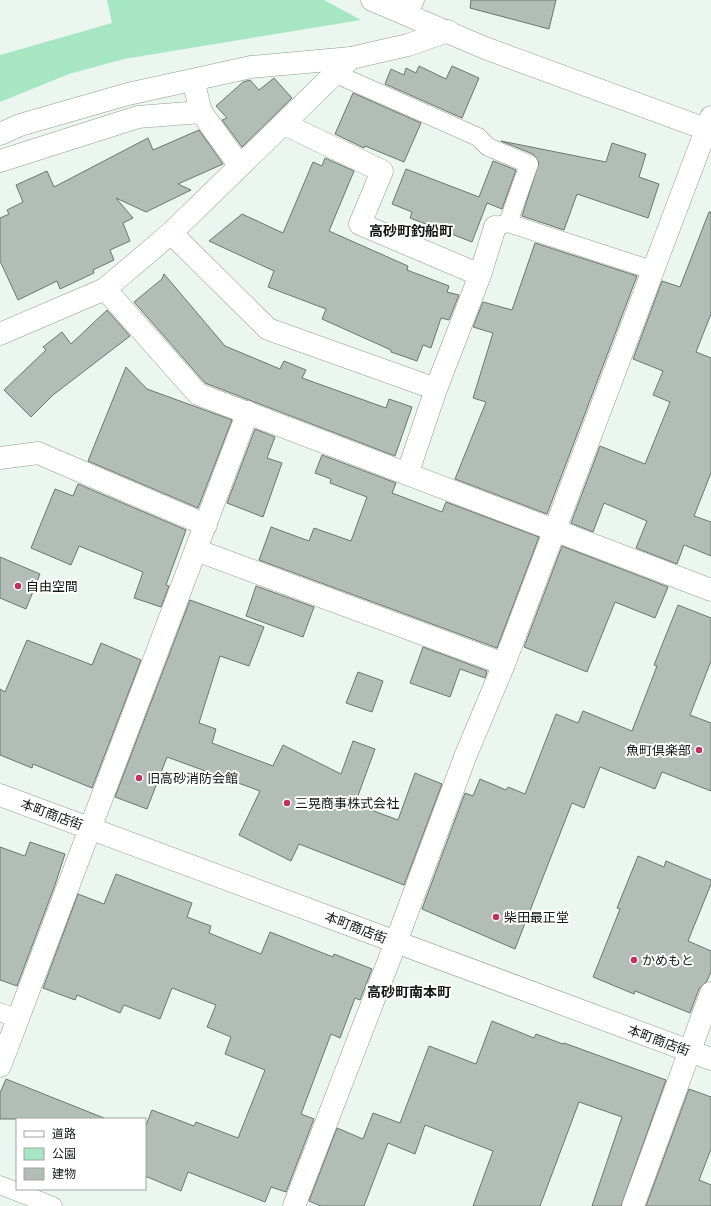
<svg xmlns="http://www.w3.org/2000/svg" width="711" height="1206" viewBox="0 0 711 1206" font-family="Barlow,'Noto Sans JP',sans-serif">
	<rect width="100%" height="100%" fill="#eaf6ef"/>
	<polygon fill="#a7e6c2" points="107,0 324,0 361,20 124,59 69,74 0,102 0,55 112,23"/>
	<g fill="#b2bdb7" stroke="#6c7670">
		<polygon points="471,0 556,0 549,29 470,8"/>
		<polygon points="419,66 446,79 452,66 479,78 462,118 385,84 391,69 404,75 406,68 416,73"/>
		<polygon points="274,78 292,98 242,147 222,120 227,118 216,106 243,82 250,80 259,90"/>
		<polygon points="353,93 421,123 404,162 365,146 364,148 335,134"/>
		<polygon points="199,130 223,164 178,184 191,190 146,212 116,198 133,218 123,223 130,241 110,250 114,260 93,270 94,273 60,289 57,281 18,300 0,261 0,218 9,214 7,210 23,202 16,185 47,171 54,187 148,138 153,150"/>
		<polygon points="501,141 606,162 612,143 646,154 639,177 659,184 648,218 577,194 564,230 522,216 539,162 533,154"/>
		<polygon points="325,158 354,171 329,231 408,266 407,270 449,286 447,292 459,295 449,320 441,318 431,348 423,345 417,361 391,352 391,350 322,319 326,309 268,287 274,271 209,241 242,214 283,233 313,162 322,166"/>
		<polygon points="493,161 516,170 502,209 487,203 472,242 410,218 412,212 392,204 406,169 479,197"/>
		<polygon points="709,212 711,212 711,314 696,352 711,358 711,473 694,516 711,522 711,556 684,545 677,564 636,548 647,521 604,503 593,532 571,523 600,446 645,464 670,402 653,395 663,371 633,359 662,281 680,287"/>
		<polygon points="535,243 637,276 547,514 455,479 486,402 473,398 493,333 473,327 483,302 512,310"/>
		<polygon points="164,274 225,346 280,369 284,361 306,370 302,378 386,408 389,399 412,407 395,456 205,383 134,302 162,279"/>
		<polygon points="107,310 130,336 53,395 31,417 4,390 46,350 43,347 62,332 71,344"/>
		<polygon points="126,367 147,389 232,420 198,508 88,461"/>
		<polygon points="255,429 275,437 267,458 282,463 263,517 227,503"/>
		<polygon points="322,455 396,483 392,493 442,512 446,502 539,537 497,648 259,560 271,527 309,541 314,528 351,541 367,497 330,483 331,479 315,473"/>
		<polygon points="78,484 186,530 166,585 169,586 161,607 134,598 143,572 79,546 71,565 31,548 55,489 73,496"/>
		<polygon points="562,546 668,587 655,618 615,602 587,672 524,647"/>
		<polygon points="0,557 40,574 26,609 0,598"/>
		<polygon points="256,586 314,607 303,637 246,616"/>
		<polygon points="190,600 264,627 249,666 220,656 199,723 216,729 212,743 273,766 283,745 341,774 353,741 375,749 355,804 398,820 415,773 442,784 404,885 299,844 291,861 239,835 260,791 167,757 147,809 115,797"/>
		<polygon points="678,605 711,618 711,661 690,715 711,723 711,791 662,772 655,789 600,767 584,808 572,803 515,949 422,909 465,793 473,796 480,779 506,790 508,787 525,794 556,714 578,723 583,711 632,731 657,666 654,665"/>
		<polygon points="27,640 92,665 101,643 141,660 92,788 33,764 32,768 0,755 0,689 5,692"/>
		<polygon points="423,647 487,671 485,678 460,669 450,697 410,683"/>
		<polygon points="358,672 383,681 372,712 346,703"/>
		<polygon points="30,842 65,854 55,885 17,986 0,980 0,847 25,856"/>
		<polygon points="638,856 664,867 666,861 711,880 711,884 688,941 711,951 711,972 707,981 699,989 690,1013 635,991 634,994 593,977 620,909 617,908"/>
		<polygon points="116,874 192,903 187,917 211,926 209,933 261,954 270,932 333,957 334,954 372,969 360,1000 355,998 340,1038 331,1034 301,1114 314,1119 286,1192 271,1187 265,1202 188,1172 181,1191 145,1176 145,1128 152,1110 194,1126 196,1122 238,1138 265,1070 225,1054 231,1037 207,1027 216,1005 172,988 160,1019 124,1005 120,1013 77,995 75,1000 43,988 78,894 104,904"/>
		<polygon points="492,1021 534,1038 536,1034 563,1044 564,1043 666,1080 621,1206 592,1206 622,1117 579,1102 540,1206 473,1206 493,1151 425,1125 415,1154 388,1143 364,1206 321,1206 309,1201 337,1128 363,1139 373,1113 400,1123 429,1046 476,1064"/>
		<polygon points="6,1079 104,1118 103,1119 0,1119 0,1093"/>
		<polygon points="689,1089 711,1097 711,1149 699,1180 711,1185 711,1206 646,1206"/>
	</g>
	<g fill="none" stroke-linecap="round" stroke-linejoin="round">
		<defs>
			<g id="lane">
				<polyline points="336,74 478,137 488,147 529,164 508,223"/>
				<polyline points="497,226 508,223 652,270"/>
				<polyline points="0,1012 18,1019"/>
				<polyline points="0,1185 53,1206"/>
			</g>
			<g id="street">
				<polyline points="405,14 413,0"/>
				<polyline points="193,80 201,112 240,166"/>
				<polyline points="284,124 382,171 360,224 480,275"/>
				<polyline points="0,134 20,125 128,94 251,67 351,58 408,45 448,31"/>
				<polyline points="0,161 138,117 201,112"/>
				<polyline points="171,233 268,329 436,389"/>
				<polyline points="105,289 198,394 711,590"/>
				<polyline points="0,334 105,289 171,233 351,58"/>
				<polyline points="0,458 38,453 206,525"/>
				<polyline points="408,472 436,389 480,275 495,227"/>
				<polyline points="196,550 504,664"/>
				<polyline points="0,1066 248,412"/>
				<polyline points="294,1206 396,942 465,757 504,664 711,117"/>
				<polyline points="633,1206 711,993"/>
			</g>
			<g id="secondary">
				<polyline points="372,0 485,48 711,131"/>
				<polyline points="0,795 711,1059"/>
			</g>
		</defs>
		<use href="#lane" stroke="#909b94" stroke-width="19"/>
		<use href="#street" stroke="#909b94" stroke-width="23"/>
		<use href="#secondary" stroke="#909b94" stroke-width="23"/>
		<use href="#lane" stroke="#fff" stroke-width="18"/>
		<use href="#street" stroke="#fff" stroke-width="22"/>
		<use href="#secondary" stroke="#fff" stroke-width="22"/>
	</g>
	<g fill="#c2335b" stroke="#fff" stroke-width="1.5">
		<circle cx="18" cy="586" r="4"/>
		<circle cx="699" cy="750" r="4"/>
		<circle cx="139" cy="778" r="4"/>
		<circle cx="287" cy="803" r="4"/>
		<circle cx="496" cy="917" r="4"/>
		<circle cx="634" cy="960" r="4"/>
	</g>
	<g text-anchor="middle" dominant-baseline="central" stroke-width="4" stroke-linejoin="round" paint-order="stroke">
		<g font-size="13" fill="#141815" stroke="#fff" text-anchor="start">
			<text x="26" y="586">自由空間</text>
			<text x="691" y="750" text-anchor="end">魚町倶楽部</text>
			<text x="147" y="778">旧高砂消防会館</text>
			<text x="295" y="803">三晃商事株式会社</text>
			<text x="504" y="917">柴田最正堂</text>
			<text x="642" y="960">かめもと</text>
		</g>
		<g font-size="13" fill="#141815" stroke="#fff">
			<text transform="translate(52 814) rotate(20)">本町商店街</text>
			<text transform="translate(356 927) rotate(21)">本町商店街</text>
			<text transform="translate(659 1040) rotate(20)">本町商店街</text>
		</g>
		<g font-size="14" font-weight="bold" fill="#141815" stroke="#fff">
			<text x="411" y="230">高砂町釣船町</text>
			<text x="409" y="991">高砂町南本町</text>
		</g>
	</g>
	<rect x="16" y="1118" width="130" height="72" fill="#ffffff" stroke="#a1a3a1"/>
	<rect x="24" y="1131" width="20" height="6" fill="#ffffff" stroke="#a1a3a1"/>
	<text x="52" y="1138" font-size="12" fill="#141815">道路</text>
	<rect x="24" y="1148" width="20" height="12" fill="#a7e6c2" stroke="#a1a3a1"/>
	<text x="52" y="1158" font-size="12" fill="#141815">公園</text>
	<rect x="24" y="1168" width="20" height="12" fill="#b2bdb7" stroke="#a1a3a1"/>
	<text x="52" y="1178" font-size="12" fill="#141815">建物</text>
</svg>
